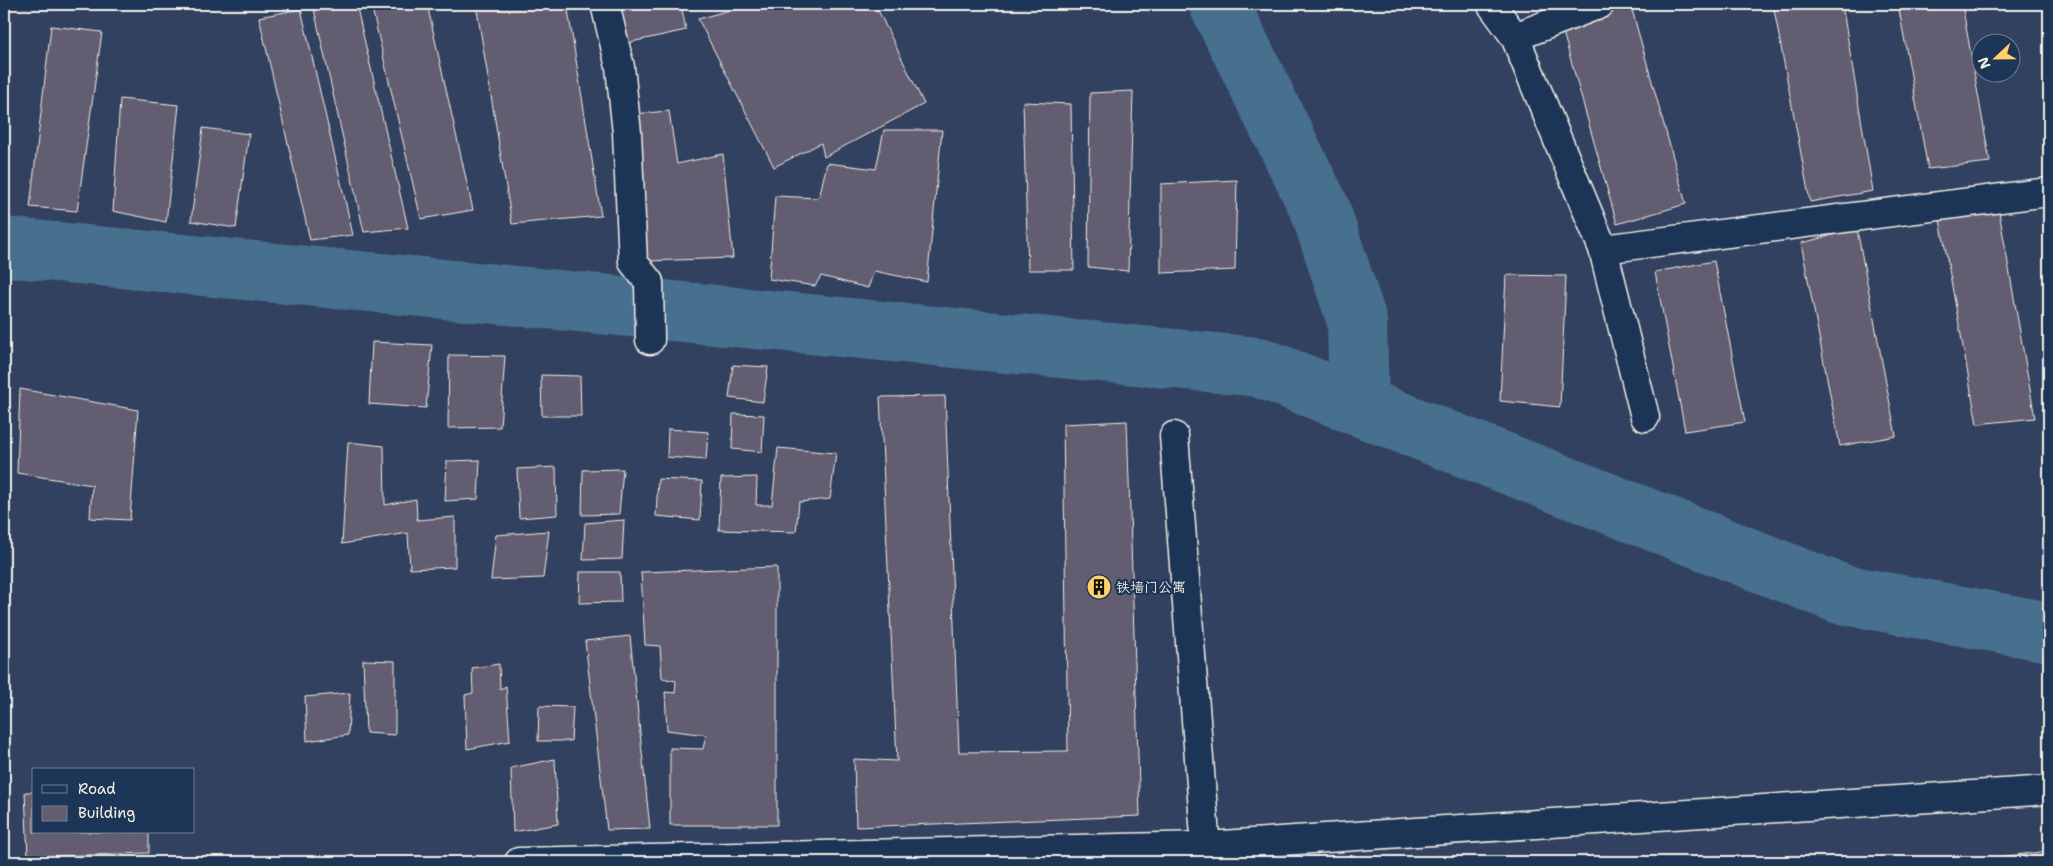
<svg xmlns="http://www.w3.org/2000/svg" width="2053" height="866" viewBox="0 0 2053 866" font-family="'Shantell Sans','LXGW WenKai TC',sans-serif">
	<rect width="100%" height="100%" fill="#32415f"/>
	<filter id="ink" filterUnits="userSpaceOnUse"><feTurbulence type="fractalNoise" baseFrequency=".02" numOctaves="2"/><feDisplacementMap in="SourceGraphic" scale="10" xChannelSelector="R" yChannelSelector="G"/><feConvolveMatrix kernelMatrix="1 2 1 2 8 2 1 2 1" color-interpolation-filters="sRGB"/></filter>
	<g filter="url(#ink)">
		<g fill="none" stroke-linecap="round" stroke-linejoin="round">
			<g stroke="#476f8f" stroke-width="60">
				<polyline points="1219,4 1320,209 1357,321 1359,406"/>
				<polyline points="4,247 1259,367 1841,594 2049,632"/>
			</g>
		</g>
		<g fill="#625d71" stroke="#f4f1e8">
			<polygon points="341,4 356,4 408,228 364,232 314,9"/>
			<polygon points="371,4 427,4 473,210 421,219"/>
			<polygon points="476,4 567,4 601,216 512,224"/>
			<polygon points="619,4 681,4 686,30 627,43"/>
			<polygon points="739,4 875,4 924,104 824,157 821,143 774,167 698,19 740,7"/>
			<polygon points="1773,4 1842,4 1873,191 1810,202"/>
			<polygon points="1898,4 1962,4 1990,162 1928,169"/>
			<polygon points="1631,6 1686,204 1617,224 1561,25"/>
			<polygon points="301,9 353,235 310,240 259,17"/>
			<polygon points="51,26 102,32 77,211 30,207"/>
			<polygon points="1133,91 1128,271 1088,267 1090,93"/>
			<polygon points="120,99 179,105 166,222 113,211"/>
			<polygon points="1023,102 1071,104 1074,270 1028,270"/>
			<polygon points="669,111 677,164 723,154 733,258 647,261 633,114"/>
			<polygon points="203,128 249,134 236,228 191,221"/>
			<polygon points="884,130 942,130 927,282 874,271 868,288 821,276 815,286 769,279 775,196 819,198 827,163 876,169"/>
			<polygon points="1237,180 1235,270 1161,273 1161,184"/>
			<polygon points="1998,206 2035,418 1977,424 1939,214"/>
			<polygon points="1857,229 1896,436 1840,446 1801,243"/>
			<polygon points="1714,261 1745,422 1685,431 1655,272"/>
			<polygon points="1506,275 1566,276 1560,407 1500,401"/>
			<polygon points="372,342 432,345 426,408 369,404"/>
			<polygon points="449,355 505,356 500,427 448,428"/>
			<polygon points="733,365 768,367 763,402 729,398"/>
			<polygon points="541,375 580,376 581,416 542,416"/>
			<polygon points="20,389 138,410 130,520 90,518 92,485 17,473"/>
			<polygon points="945,396 959,752 1068,751 1063,424 1127,421 1140,816 856,827 854,759 897,761 880,397"/>
			<polygon points="733,414 764,415 762,452 732,449"/>
			<polygon points="668,429 708,432 706,460 667,457"/>
			<polygon points="348,442 384,446 385,505 416,499 417,520 455,517 455,567 410,569 408,533 342,544"/>
			<polygon points="778,448 836,453 830,499 799,502 796,532 719,530 721,478 757,477 756,505 772,505"/>
			<polygon points="480,460 478,499 445,501 447,461"/>
			<polygon points="556,467 557,515 519,518 517,469"/>
			<polygon points="623,469 619,514 582,515 583,470"/>
			<polygon points="658,479 702,481 700,520 656,516"/>
			<polygon points="624,520 622,559 583,560 585,523"/>
			<polygon points="549,531 543,578 491,580 496,535"/>
			<polygon points="777,567 777,825 670,825 670,748 703,749 706,735 667,730 665,692 675,693 676,681 662,678 660,646 645,645 641,572"/>
			<polygon points="580,572 620,572 621,602 579,603"/>
			<polygon points="630,636 650,829 607,830 585,641"/>
			<polygon points="363,660 395,661 395,735 366,733"/>
			<polygon points="499,664 500,689 506,686 510,741 467,749 465,695 473,693 472,668"/>
			<polygon points="350,693 348,735 307,741 305,697"/>
			<polygon points="539,706 573,707 571,741 538,741"/>
			<polygon points="555,759 558,824 513,832 511,768"/>
			<polygon points="25,792 34,792 34,832 149,832 149,853 28,857"/>
			<polygon points="2049,851 2049,862 1958,862"/>
		</g>
		<g fill="none" stroke-linecap="round" stroke-linejoin="round">
			<defs>
				<g id="minor">
					<polyline points="605,4 620,67 627,133 633,262 649,282 650,340"/>
					<polyline points="1491,4 1515,37 1603,249 1645,417"/>
					<polyline points="1515,37 1600,4"/>
					<polyline points="1603,249 2049,192"/>
					<polyline points="1174,436 1207,862"/>
					<polyline points="519,862 1206,846 2049,790"/>
				</g>
			</defs>
			<use href="#minor" stroke="#f4f1e8" stroke-width="31"/>
			<use href="#minor" stroke="#1d3557" stroke-width="28"/>
		</g>
	</g>
	<defs>
		<symbol id="building-disc" viewBox="-11 -11 22 22"><circle r="9.5" fill="#ffd166" stroke="#1d3557"/><path d="M-4-6H4V6H1V3H-1V6H-4ZM-2.5-4.3h1.7v1.8h-1.7ZM.8-4.3h1.7v1.8H.8ZM-2.5-1h1.7V.8h-1.7ZM.8-1h1.7V.8H.8Z" fill="#111"/></symbol>
	</defs>
	<g fill-rule="evenodd">
		<use href="#building-disc" x="1085" y="573" width="28" height="28"/>
	</g>
	<g text-anchor="middle" dominant-baseline="central" stroke-width="4.5" stroke-linejoin="round" paint-order="stroke">
		<g font-size="14" fill="#f4f1e8" stroke="#1d3557" text-anchor="start">
			<text x="1116" y="587">铁墙门公寓</text>
		</g>
	</g>
	<rect width="2053" height="866" fill="none" stroke="#1d3557" stroke-width="20"/>
	<rect x="10" y="10" width="2033" height="846" fill="none" stroke="#f4f1e8" stroke-width="2" filter="url(#ink)"/>
	<rect x="32" y="768" width="162" height="65" fill="#1d3557" stroke="#738091"/>
	<rect x="42" y="785" width="25" height="8" fill="#1d3557" stroke="#738091"/>
	<text x="78" y="794" font-size="15" fill="#f4f1e8">Road</text>
	<rect x="42" y="806" width="25" height="15" fill="#625d71" stroke="#738091"/>
	<text x="78" y="818" font-size="15" fill="#f4f1e8">Building</text>
	<g transform="translate(1996 58) rotate(248)"><circle r="24" fill="#1d3557" stroke="#738091"/>
	<path d="M0-4L9 19L0 12L-9 19Z" fill="#ffd166"/>
	<text y="-8" font-size="14" font-weight="bold" text-anchor="middle" fill="#f4f1e8">N</text>
	</g>
</svg>
